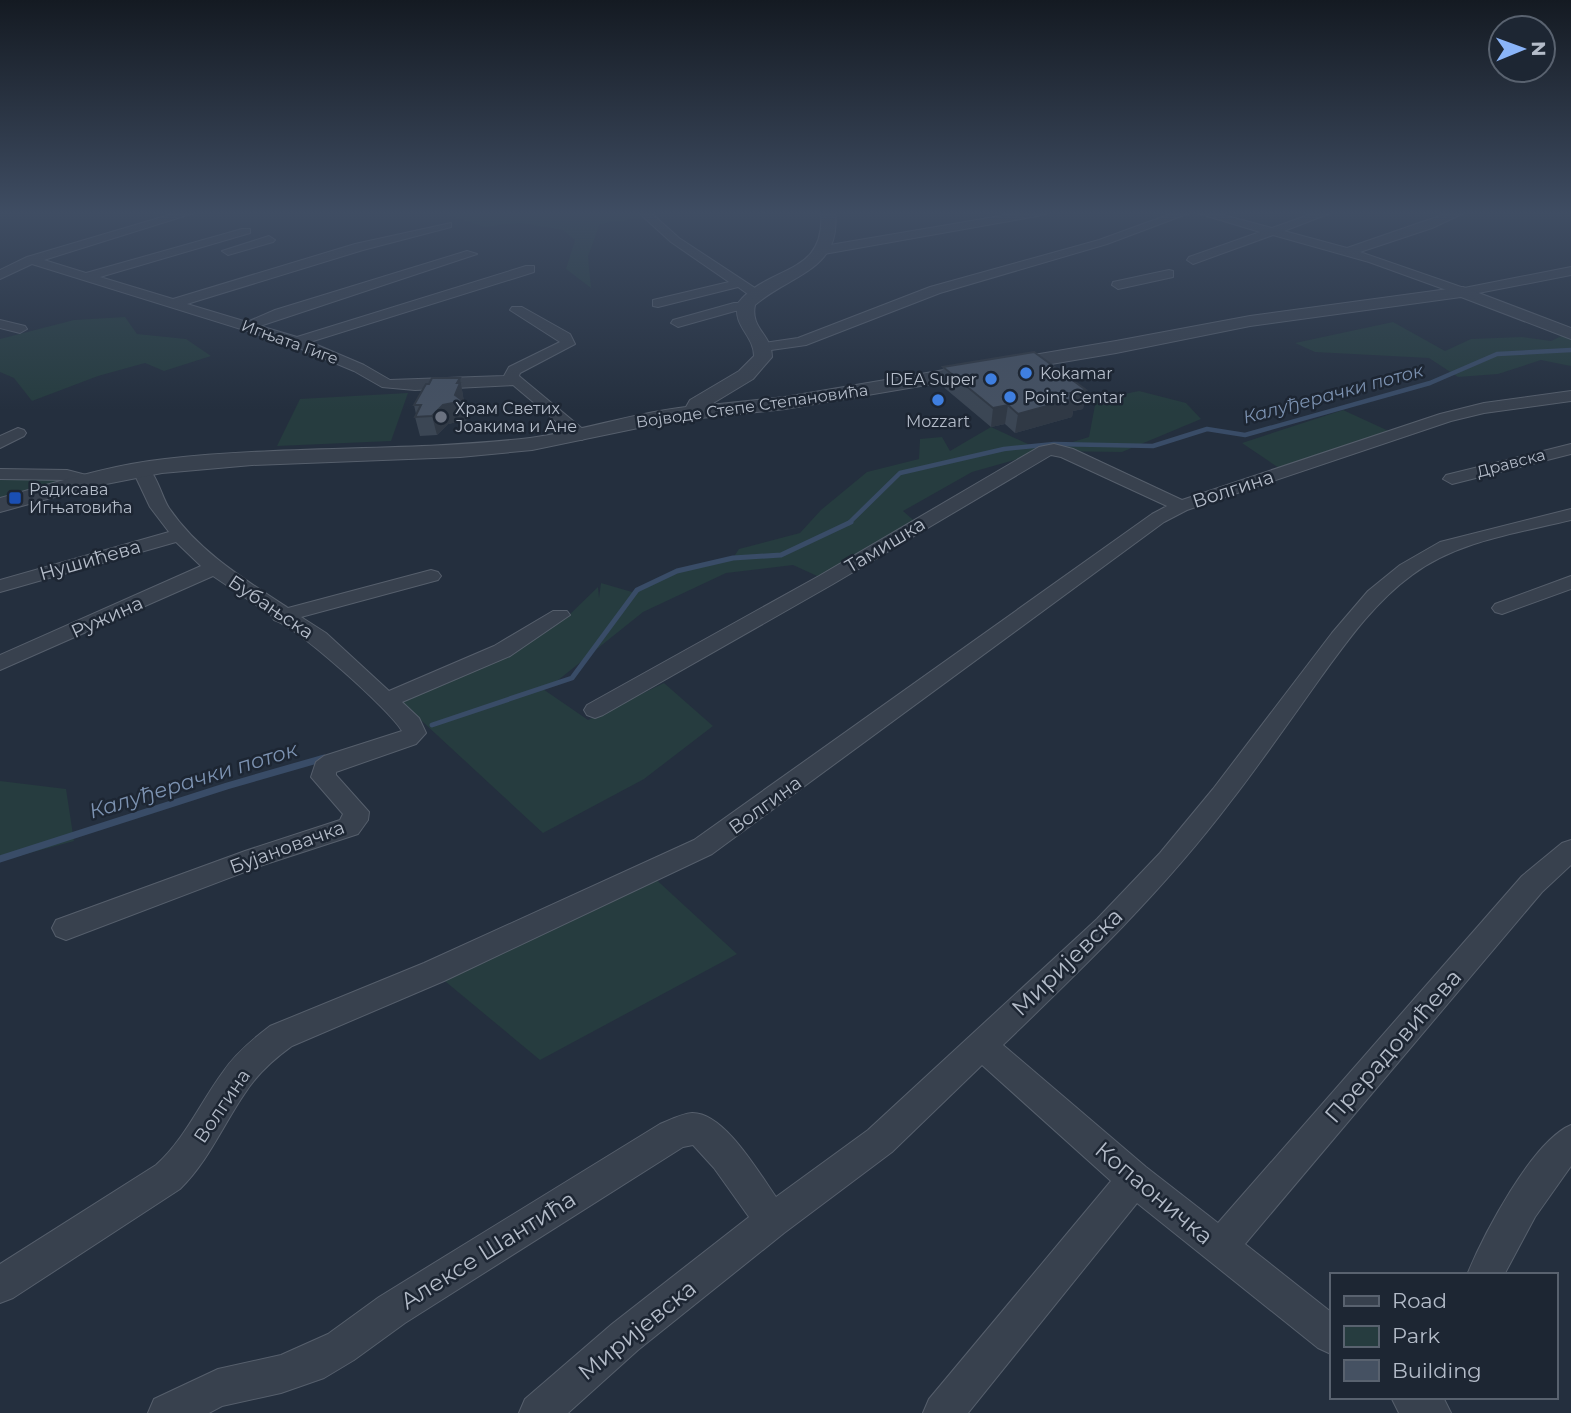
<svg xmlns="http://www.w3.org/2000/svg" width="1571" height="1413" viewBox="0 0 1571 1413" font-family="Montserrat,sans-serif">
	<rect width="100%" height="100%" fill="#242f3e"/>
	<g fill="#263c3f">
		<polygon points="440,212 644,212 647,217 600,224 588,256 591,288 566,269 575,240 563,230 520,223 484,227"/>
		<polygon points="125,317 137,334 186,339 211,356 164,371 145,363 98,376 32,401 14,378 0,372 0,339 74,320"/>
		<polygon points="1393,322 1445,351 1471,339 1522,337 1551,341 1568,333 1571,334 1571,366 1541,360 1498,374 1458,377 1429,358 1315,352 1295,343"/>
		<polygon points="1139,391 1186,403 1201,419 1122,452 1046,451 972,472 903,511 919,525 826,580 793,565 726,573 643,612 557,681 540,687 588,720 664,683 713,726 644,779 543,833 397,698 505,654 567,617 598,587 599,598 601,583 632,592 683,568 733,558 739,549 800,533 821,510 867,472 919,459 920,439 942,437 950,451 991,427 1043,451 1089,437 1096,400"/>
		<polygon points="408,393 391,441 277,446 300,399"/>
		<polygon points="1343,410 1393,433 1285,472 1242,443"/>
		<polygon points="50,477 58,484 0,500 0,478"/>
		<polygon points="0,781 66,789 74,841 0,861"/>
		<polygon points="649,873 737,954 540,1060 434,972"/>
	</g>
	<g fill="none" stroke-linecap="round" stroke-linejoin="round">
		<polyline stroke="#394c67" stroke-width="4.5" points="849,523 900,473 1004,449 1054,444 1153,446 1207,429 1245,435 1430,383 1497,354 1571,350"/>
		<polyline stroke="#394c67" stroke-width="5" points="432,725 572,678 637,590 677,571 733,558 781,555 851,522"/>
		<polyline stroke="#394c67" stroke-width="7" points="0,859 227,786 324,758"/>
		<defs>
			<g id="minor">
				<polygon points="179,212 197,212 44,260 86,273 242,229 250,229 250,233 100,277 173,299 355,244 451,223 451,227 363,250 187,304 247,322 275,310 467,251 477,254 260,326 297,337 526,266 534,266 534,272 310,342 364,365 390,380 504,376 509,367 560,342 510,310 512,307 522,307 570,334 575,344 520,373 519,376 590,435 582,440 576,438 513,385 415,390 382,387 354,371 292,345 32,264 0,279 0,270 27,257"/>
				<polygon points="638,212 650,212 679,238 764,294 762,297 752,297 738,287 658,307 653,306 653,300 729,282 671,242"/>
				<polygon points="1024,212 1049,212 1043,215 824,254 818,250 824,246"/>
				<polygon points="1176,212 1192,212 1107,244 940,293 806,345 764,351 757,347 764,343 798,338 930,287 1099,240"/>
				<polygon points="1194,212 1212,212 1272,228 1317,212 1333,212 1284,231 1347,248 1451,212 1466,212 1432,228 1360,252 1464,288 1571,267 1571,275 1463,296 1369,262 1273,235 1193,264 1187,260 1189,257 1260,232"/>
				<polygon points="269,236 275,240 273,242 228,255 222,251"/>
				<polygon points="1169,270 1173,271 1173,277 1118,289 1112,285 1113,282"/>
				<polygon points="734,303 745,303 752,307 750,310 735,311 678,327 671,323 673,320"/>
				<polygon points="0,320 25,326 27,329 20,333 0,328"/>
				<path d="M1571 391V401L1484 413 1451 421 1187 510 1164 522 712 854 444 981 292 1046C274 1059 257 1074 245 1093 223 1125 208 1162 180 1189L13 1298 0 1303V1264L156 1165C185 1139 200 1103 223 1072 235 1054 253 1039 270 1026L424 963 694 840 1152 514 1167 506 1061 457 1051 455 833 584 603 715 595 718 587 715 584 710 587 705 819 576 1039 447 1054 444 1073 449 1182 500 1440 414 1484 403Z"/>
				<polygon points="18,428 24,430 26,433 24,436 0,448 0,436"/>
				<polygon points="1571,444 1571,454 1452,484 1443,479 1446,475"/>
				<path d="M141 464C156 468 161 496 169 508 199 552 244 579 288 608L431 570 438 572 441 576 438 580 301 617 326 633 389 691 494 646 553 611H567L570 615 510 656 402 702 419 718 426 733 416 744 336 772V775L369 812 368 820 358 834 263 865 66 940 56 936 52 928 56 920 245 851 340 820 343 814 311 777 316 762 324 756 402 731C391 711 296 626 274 620L271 615 213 576 0 670V655L201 566 176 542 0 592V580L169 532 150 507 132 469Z"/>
				<polygon points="0,469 67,470 94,477 97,481 88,486 66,480 0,479"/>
				<path d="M1571 509V520C1518 533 1457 541 1412 575 1375 602 1348 640 1321 677 1291 719 1262 761 1231 801 1163 891 1084 967 1003 1045L1146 1167 1218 1223 1522 876 1562 843 1571 840V865L1542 892 1245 1244 1331 1312V1354L1318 1348 1137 1203 968 1413H923L929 1399 1111 1181 982 1065 892 1152 784 1233 638 1350 568 1413H519L525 1399 612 1324 749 1217 714 1168 693 1145 683 1147 405 1323 354 1360 324 1378 281 1393 222 1406 209 1413H148L154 1399 218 1369 281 1355 328 1334 379 1297 660 1124C670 1120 681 1114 692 1113 724 1112 759 1173 776 1197L868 1130 1097 919 1160 853 1213 789 1332 633 1368 591 1400 565 1440 542Z"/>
				<polygon points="1571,576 1571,589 1502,614 1495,612 1492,608 1495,604"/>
				<path d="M1571 1125V1166L1535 1217 1504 1275H1467C1483 1236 1532 1141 1571 1125Z"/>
				<polygon points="1391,1397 1443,1397 1451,1413 1399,1413"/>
			</g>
			<path id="tertiary" d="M821 212H835C842 270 791 274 755 305 750 329 772 334 772 357L753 379 710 405 785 397 1116 341 1250 316 1463 287 1571 328V339L1461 297 1250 326 1116 353 785 409 672 421 532 450 460 457 252 465 162 473 91 487 0 512V498C54 483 109 465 165 459 286 445 409 452 530 438 582 431 633 413 686 407L690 400 739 371 754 356C754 335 732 326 738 303 769 264 826 277 821 212Z"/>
		</defs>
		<use href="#minor" stroke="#565f6c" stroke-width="2"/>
		<use href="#tertiary" stroke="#565f6c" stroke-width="2"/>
		<use href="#minor" fill="#38414e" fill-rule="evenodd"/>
		<use href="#tertiary" fill="#38414e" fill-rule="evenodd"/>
	</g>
	<g fill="#3b4654">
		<polygon points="943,367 1086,390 1083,409 1073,411 1072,417 1015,433 1005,424 991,427 941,385"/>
		<polygon points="460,378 467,420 448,424 437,435 420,436 415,417 416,414 414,405"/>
	</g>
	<g fill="#303945">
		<polygon points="460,378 467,420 448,424 437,435 432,416 455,395 457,383"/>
		<polygon points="1086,390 1083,409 1073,411 1072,417 1015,433 1018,414 1070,393"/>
		<polygon points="1008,405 1005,424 991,427 993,408"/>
	</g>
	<g fill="#455162" stroke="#303945" stroke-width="2">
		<polygon points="1034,352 1086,390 1070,393 1076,398 1018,414 1008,405 993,408 943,367"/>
		<polygon points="432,378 460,378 457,383 460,383 455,395 463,401 443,405 432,416 415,417 421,405 414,405 426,384 429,384"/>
	</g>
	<linearGradient id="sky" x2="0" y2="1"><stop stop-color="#141a22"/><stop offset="0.52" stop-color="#3f4d63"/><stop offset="1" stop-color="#3f4d63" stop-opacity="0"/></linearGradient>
	<rect width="1571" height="410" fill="url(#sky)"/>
	<g fill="#3f7fe0" stroke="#1d2633" stroke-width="2.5">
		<circle cx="1026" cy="373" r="7"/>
		<circle cx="991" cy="379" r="7"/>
		<circle cx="1010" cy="397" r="7"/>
		<circle cx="938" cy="400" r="7"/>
	</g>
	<circle fill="#6b7280" stroke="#1d2633" stroke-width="2.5" cx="441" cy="417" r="7"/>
	<rect fill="#1a4fb4" stroke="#1d2633" stroke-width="2.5" x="8" y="491" width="14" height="14" rx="3.5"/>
	<g text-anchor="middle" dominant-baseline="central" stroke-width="5" stroke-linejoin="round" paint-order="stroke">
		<g font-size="16" fill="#b4bcc9" stroke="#1d2633">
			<text transform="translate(290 342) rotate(20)">Игњата Гиге</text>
			<text transform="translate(752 406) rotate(-8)">Војводе Степе Степановића</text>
			<text transform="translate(1511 463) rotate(-15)">Дравска</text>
		</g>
		<g font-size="16" fill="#b4bcc9" stroke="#1d2633" text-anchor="start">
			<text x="1040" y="373">Kokamar</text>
			<text x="977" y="379" text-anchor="end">IDEA Super</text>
			<text x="1024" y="397">Point Centar</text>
			<text x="455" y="408">Храм Светих<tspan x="455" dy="18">Јоакима и Ане</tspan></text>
			<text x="938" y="421" text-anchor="middle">Mozzart</text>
			<text x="29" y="489">Радисава<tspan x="29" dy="18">Игњатовића</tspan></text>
		</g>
		<g font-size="18" font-style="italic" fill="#7c92b1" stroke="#1d2633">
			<text transform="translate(1333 394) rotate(-15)">Калуђерачки поток</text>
		</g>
		<g font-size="19" fill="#b4bcc9" stroke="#1d2633">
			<text transform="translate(1233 489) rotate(-18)">Волгина</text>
			<text transform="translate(885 545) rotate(-31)">Тамишка</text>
			<text transform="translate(90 560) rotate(-16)">Нушићева</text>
			<text transform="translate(271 607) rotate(34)">Бубањска</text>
			<text transform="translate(107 617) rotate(-24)">Ружина</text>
			<text transform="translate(765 805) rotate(-36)">Волгина</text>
			<text transform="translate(287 847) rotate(-20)">Бујановачка</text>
			<text transform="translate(222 1106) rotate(-56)">Волгина</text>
		</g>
		<g font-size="21" font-style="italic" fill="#7c92b1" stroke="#1d2633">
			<text transform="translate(193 780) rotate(-17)">Калуђерачки поток</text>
		</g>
		<g font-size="23" fill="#b4bcc9" stroke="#1d2633">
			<text transform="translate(1067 962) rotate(-44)">Миријевска</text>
			<text transform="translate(1393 1046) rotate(-49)">Прерадовићева</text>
			<text transform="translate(1154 1193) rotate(40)">Копаоничка</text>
			<text transform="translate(488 1250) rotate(-32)">Алексе Шантића</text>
			<text transform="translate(637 1330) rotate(-39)">Миријевска</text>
		</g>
	</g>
	<rect x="1330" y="1273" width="228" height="126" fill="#1d2633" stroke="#59626f" stroke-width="2"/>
	<rect x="1344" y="1296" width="35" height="10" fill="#38414e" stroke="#59626f" stroke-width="2"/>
	<text x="1392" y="1308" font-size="21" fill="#b4bcc9">Road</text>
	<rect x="1344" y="1326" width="35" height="21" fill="#263c3f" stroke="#59626f" stroke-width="2"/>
	<text x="1392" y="1343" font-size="21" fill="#b4bcc9">Park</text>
	<rect x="1344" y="1360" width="35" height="21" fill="#455162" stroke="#59626f" stroke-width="2"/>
	<text x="1392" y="1378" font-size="21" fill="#b4bcc9">Building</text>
	<g transform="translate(1522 49) rotate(89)"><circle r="33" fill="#1d2633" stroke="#59626f" stroke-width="2"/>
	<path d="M0-5L12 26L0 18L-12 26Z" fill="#8ab4f8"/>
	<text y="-10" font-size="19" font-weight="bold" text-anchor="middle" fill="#b4bcc9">N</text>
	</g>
</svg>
